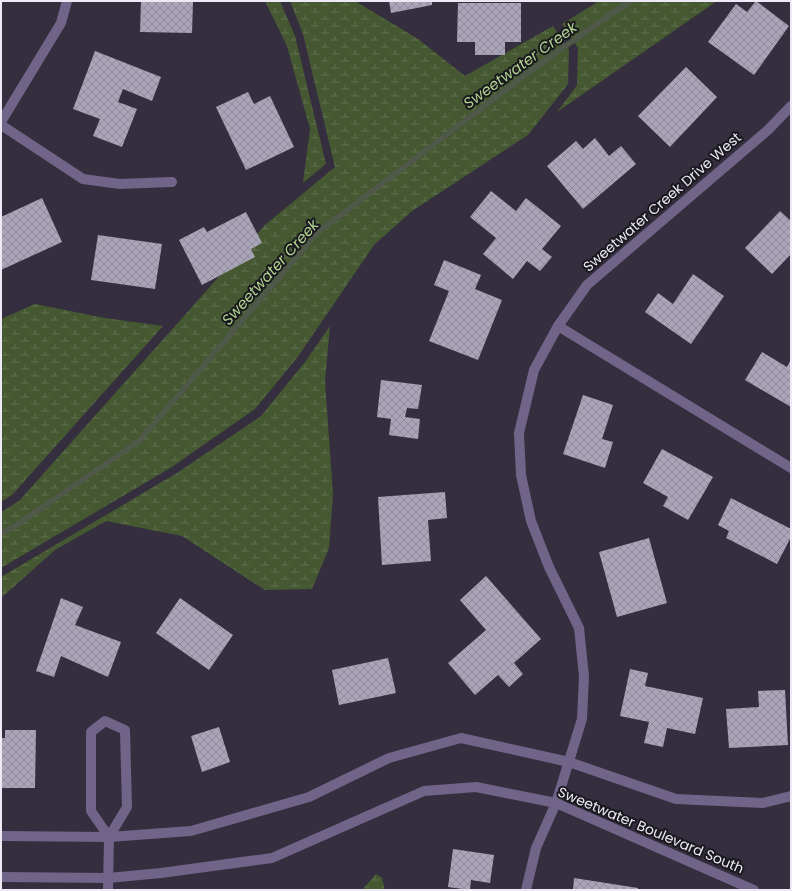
<svg xmlns="http://www.w3.org/2000/svg" width="792" height="891" viewBox="0 0 792 891" font-family="Poppins,sans-serif">
	<defs>
		<pattern id="wetland-marsh" width="20" height="14" patternUnits="userSpaceOnUse"><rect width="20" height="14" fill="#455831"/><path d="M1 5h8M5 5V1M11 12h8M15 12V8" fill="none" stroke="#60704f"/></pattern>
		<pattern id="building-cross-hatch" width="8" height="8" patternUnits="userSpaceOnUse"><rect width="8" height="8" fill="#aaa4b8"/><path d="M0 0l8 8M0 8l8-8" fill="none" stroke="#918c9c"/></pattern>
	</defs>
	<rect width="100%" height="100%" fill="#342e3e"/>
	<g fill="url(#wetland-marsh)">
		<polygon points="265,1 280,1 295,36 326,164 303,183 310,129 287,46"/>
		<polygon points="290,1 355,1 418,39 465,76 553,26 569,50 568,84 528,135 412,211 374,245 297,358 255,409 172,467 1,568 1,512 19,501 265,225 335,167 303,34"/>
		<polygon points="599,1 717,1 557,112 577,85 578,48 562,24"/>
		<polygon points="35,304 105,318 163,326 12,495 1,502 1,319"/>
		<polygon points="330,326 325,381 333,494 329,548 312,589 265,590 182,536 106,521 55,550 1,598 1,577 177,473 261,416 305,362"/>
		<polygon points="376,874 382,878 385,890 362,890"/>
	</g>
	<g fill="none" stroke-linecap="round" stroke-linejoin="round">
		<polyline stroke="#50584a" stroke-width="5.5" points="1,533 12,528 139,441 317,233 541,63 630,1"/>
	</g>
	<g fill="url(#building-cross-hatch)">
		<polygon points="141,1 193,1 192,33 140,32"/>
		<polygon points="389,1 432,1 432,5 391,13"/>
		<polygon points="756,1 789,26 754,75 708,42 736,4 747,12"/>
		<polygon points="458,3 521,3 521,42 505,42 505,55 475,55 475,42 457,42"/>
		<polygon points="95,51 161,77 152,101 123,89 118,102 137,109 122,147 93,136 100,119 73,109"/>
		<polygon points="686,67 717,97 670,147 638,116"/>
		<polygon points="248,92 254,104 270,96 294,147 246,170 216,107"/>
		<polygon points="595,138 609,156 621,146 636,164 583,209 547,166 576,141 583,149"/>
		<polygon points="491,191 516,211 526,198 561,226 542,249 552,257 540,271 527,261 513,279 483,254 496,238 470,217"/>
		<polygon points="42,198 62,242 1,270 1,217"/>
		<polygon points="780,211 791,221 791,254 772,274 745,248"/>
		<polygon points="246,212 262,243 251,249 255,257 202,285 179,240 204,227 207,232"/>
		<polygon points="98,235 162,244 155,289 91,280"/>
		<polygon points="444,260 481,275 475,289 502,300 478,360 429,341 449,291 434,285"/>
		<polygon points="693,274 724,296 691,344 645,312 658,293 673,304"/>
		<polygon points="762,352 787,367 791,359 791,407 745,380"/>
		<polygon points="381,380 422,385 418,409 407,408 405,417 420,419 418,439 389,435 391,419 377,417"/>
		<polygon points="583,395 613,405 602,439 613,442 605,468 563,454"/>
		<polygon points="662,449 713,477 688,520 663,506 668,497 643,483"/>
		<polygon points="445,492 447,518 428,520 431,561 382,565 378,497"/>
		<polygon points="731,498 791,529 791,537 777,564 726,538 729,531 718,525"/>
		<polygon points="649,538 667,603 617,617 599,552"/>
		<polygon points="486,576 541,639 514,663 523,674 509,687 498,675 475,695 448,663 486,630 460,600"/>
		<polygon points="61,598 83,607 75,625 121,642 108,677 61,656 54,677 36,671"/>
		<polygon points="180,598 233,635 209,670 156,633"/>
		<polygon points="388,658 396,693 339,705 332,670"/>
		<polygon points="630,669 648,673 645,686 703,698 695,734 667,728 663,747 644,743 649,722 620,716"/>
		<polygon points="785,690 788,745 729,748 726,709 759,707 758,691"/>
		<polygon points="219,727 230,762 202,772 191,736"/>
		<polygon points="5,730 36,730 35,788 1,788 1,738 5,738"/>
		<polygon points="453,849 494,855 490,883 471,880 470,890 448,887"/>
		<polygon points="574,878 638,888 638,890 573,890"/>
	</g>
	<g fill="none" stroke-linecap="round" stroke-linejoin="round">
		<g stroke="#706488" stroke-width="10">
			<polyline points="1,122 61,23 67,1"/>
			<polyline points="1,125 83,179 120,184 172,182"/>
			<polyline points="558,326 791,468"/>
			<polyline points="1,836 109,837 191,831 309,797 389,758 461,738 569,762 676,799 763,803 791,796"/>
			<polyline points="1,877 108,878 161,873 272,858 424,791 476,787 556,803 754,890"/>
			<polyline points="108,890 109,837 127,807 125,730 105,721 91,732 91,811 109,837"/>
			<polyline points="526,890 536,848 556,803 582,719 584,676 579,628 549,567 531,521 521,475 519,433 534,370 558,326 587,285 768,130 791,106"/>
		</g>
	</g>
	<g text-anchor="middle" dominant-baseline="central" stroke-width="4" stroke-linejoin="round" paint-order="stroke">
		<g font-size="14" fill="#eeeaf5" stroke="#1a181f">
			<text transform="translate(662 202) rotate(-41)">Sweetwater Creek Drive West</text>
			<text transform="translate(651 830) rotate(23)">Sweetwater Boulevard South</text>
		</g>
		<g font-size="15" font-style="italic" fill="#b2d590" stroke="#1a181f">
			<text transform="translate(520 65) rotate(-36)">Sweetwater Creek</text>
			<text transform="translate(270 272) rotate(-48)">Sweetwater Creek</text>
		</g>
	</g>
	<rect width="792" height="891" fill="none" stroke="#eeeaf5" stroke-width="4"/>
</svg>
